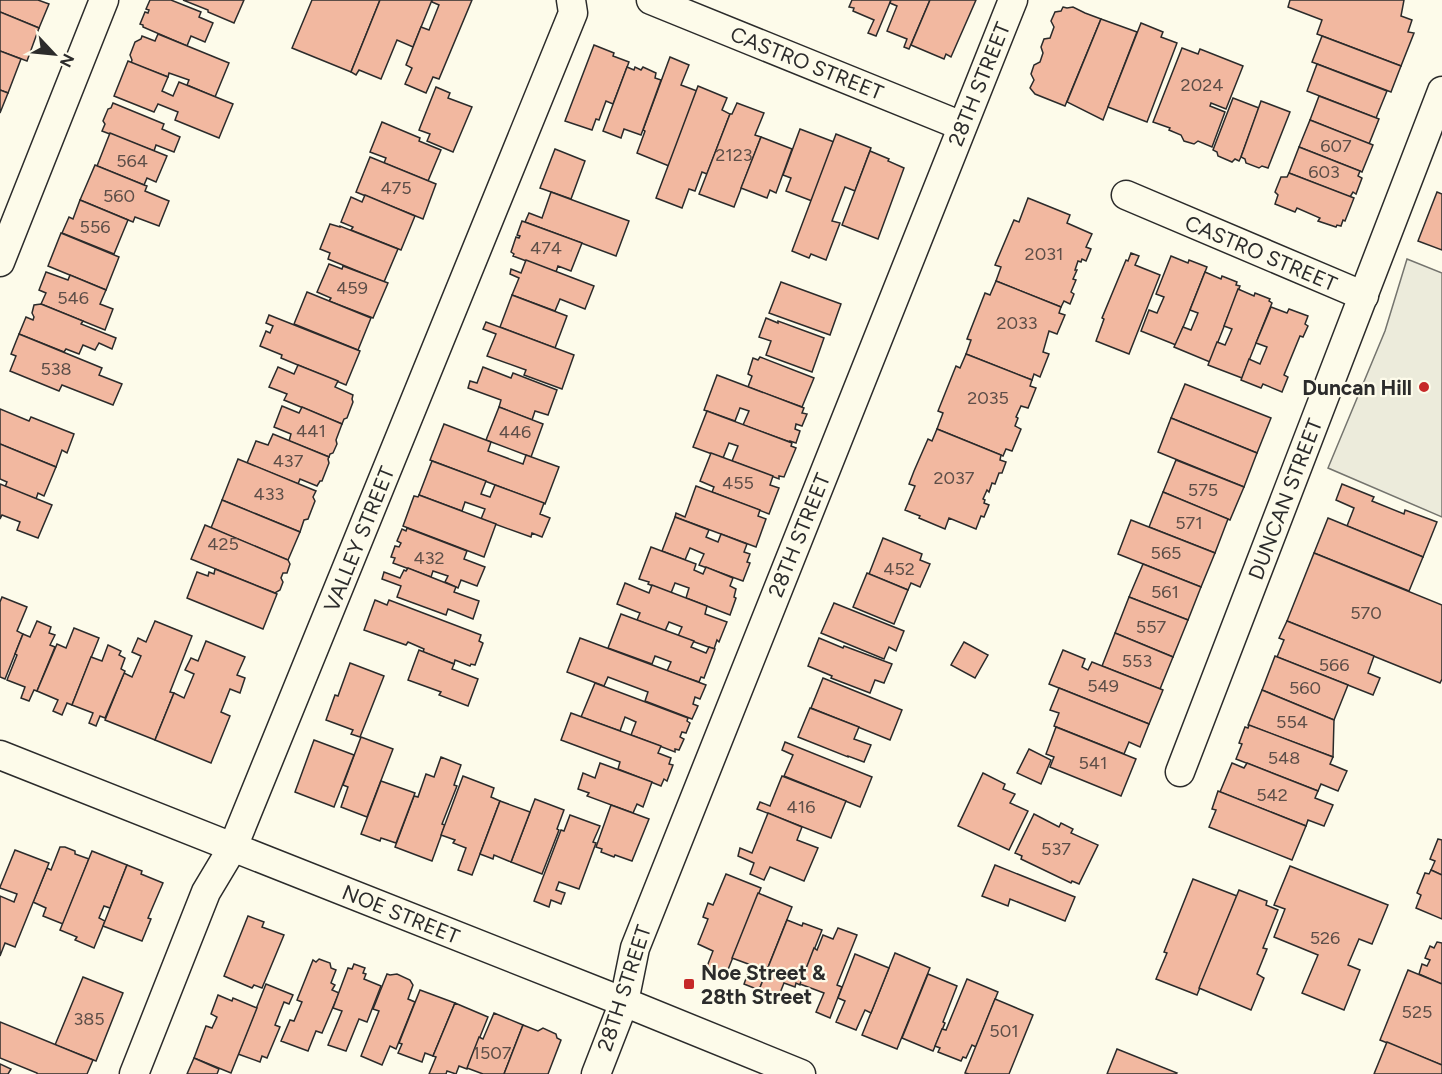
<svg xmlns="http://www.w3.org/2000/svg" width="1442" height="1074" viewBox="0 0 1442 1074" font-family="Figtree,sans-serif">
	<rect width="100%" height="100%" fill="#fdfbea"/>
	<polygon fill="#ecebdb" stroke="#74746e" stroke-width="1.5" points="1407,259 1442,273 1442,517 1328,468 1385,331"/>
	<g fill="#f2b8a0" stroke="#2b2b2b" stroke-width="1.5">
		<polygon points="0,0 38,0 49,4 39,28 0,12"/>
		<polygon points="150,0 171,0 201,12 199,17 213,23 205,42 191,36 187,46 143,27 143,25 140,24 145,12 148,13 149,10 146,9"/>
		<polygon points="183,0 244,0 234,23 208,12 208,10"/>
		<polygon points="312,0 380,0 351,72 292,48"/>
		<polygon points="380,0 432,0 413,47 397,40 381,79 359,70 356,75 351,72"/>
		<polygon points="432,0 472,0 439,79 433,77 426,93 405,84 412,68 406,65 421,27 429,30 439,5 432,2"/>
		<polygon points="852,0 891,0 876,36 868,33 874,20 853,11 854,8 849,7"/>
		<polygon points="891,0 930,0 909,49 904,47 907,39 887,31 897,6 890,3"/>
		<polygon points="930,0 976,0 951,57 946,54 944,59 911,45"/>
		<polygon points="1290,0 1404,0 1401,16 1412,20 1408,32 1414,33 1401,66 1317,34 1322,20 1288,7"/>
		<polygon points="1063,7 1067,8 1073,7 1085,13 1101,19 1065,106 1035,94 1030,88 1034,80 1031,74 1034,65 1040,62 1043,53 1041,47 1044,39 1050,38 1054,27 1051,21 1055,12 1061,11"/>
		<polygon points="0,12 39,28 27,61 0,51"/>
		<polygon points="1101,19 1137,32 1103,120 1067,102"/>
		<polygon points="1141,23 1163,32 1161,37 1177,43 1147,122 1108,107"/>
		<polygon points="158,34 229,63 215,97 187,85 189,80 169,73 168,77 131,63 132,60 130,55 135,42 141,39 142,36 155,41"/>
		<polygon points="1322,36 1401,66 1391,92 1312,62"/>
		<polygon points="594,45 614,53 613,56 629,62 613,104 606,101 599,120 596,119 592,130 565,121"/>
		<polygon points="1182,48 1198,54 1200,49 1243,66 1226,109 1211,103 1210,106 1225,112 1212,147 1198,141 1194,144 1184,141 1181,135 1169,130 1170,128 1153,122"/>
		<polygon points="0,51 21,59 8,93 0,90"/>
		<polygon points="670,57 689,65 681,85 697,91 669,166 637,153 645,131 643,130"/>
		<polygon points="128,61 168,77 162,91 173,96 179,82 233,104 219,138 175,120 178,112 158,104 154,112 114,96"/>
		<polygon points="1317,64 1387,91 1376,118 1307,91"/>
		<polygon points="627,67 634,70 635,67 641,70 643,67 656,73 655,78 661,80 641,135 624,129 621,138 603,131"/>
		<polygon points="698,86 727,98 722,110 730,114 707,174 702,172 695,191 689,189 682,208 656,198"/>
		<polygon points="436,87 450,93 448,98 472,107 453,152 427,141 430,134 419,130"/>
		<polygon points="0,90 8,93 0,113"/>
		<polygon points="1319,96 1379,119 1369,144 1310,120"/>
		<polygon points="1233,98 1259,108 1241,157 1239,161 1235,159 1232,162 1218,156 1217,152 1213,150"/>
		<polygon points="1261,101 1290,112 1268,168 1262,166 1259,168 1246,163 1245,159 1241,157"/>
		<polygon points="113,103 164,124 162,129 180,137 174,152 156,145 154,151 102,131 105,124 103,121 108,109 111,108"/>
		<polygon points="737,103 764,113 755,135 761,137 734,207 699,194 730,114 732,114"/>
		<polygon points="1310,120 1373,145 1362,172 1299,147"/>
		<polygon points="382,122 420,138 419,141 441,150 428,181 384,163 386,158 370,152"/>
		<polygon points="800,129 834,142 812,201 786,191 791,178 783,175"/>
		<polygon points="110,133 167,156 156,182 147,178 144,185 97,166"/>
		<polygon points="836,134 871,148 855,191 845,187 832,221 840,223 826,260 811,254 809,258 792,251"/>
		<polygon points="761,137 792,149 776,193 770,190 767,198 741,188"/>
		<polygon points="1299,147 1360,171 1358,176 1362,178 1356,194 1353,192 1350,197 1289,173"/>
		<polygon points="555,149 585,161 571,199 540,188"/>
		<polygon points="870,151 889,159 888,161 904,168 878,239 842,225"/>
		<polygon points="370,157 436,184 423,219 356,192"/>
		<polygon points="95,165 144,185 147,186 145,191 169,201 159,226 135,217 133,222 80,200"/>
		<polygon points="1289,173 1354,198 1345,221 1343,220 1341,226 1337,225 1336,227 1318,221 1320,218 1297,208 1295,212 1275,204 1278,195 1275,192 1281,177 1287,177"/>
		<polygon points="551,192 629,221 616,256 525,222 529,213 542,218"/>
		<polygon points="1437,192 1442,194 1442,250 1418,241"/>
		<polygon points="365,195 415,216 401,250 351,230 353,227 341,222 351,197 362,202"/>
		<polygon points="1028,198 1070,215 1067,223 1092,234 1086,247 1091,249 1086,261 1082,259 1081,262 1078,261 1075,270 1077,270 1073,279 1076,280 1071,292 1074,294 1070,304 1064,301 1061,307 996,281 1001,267 995,265 1014,220 1019,222"/>
		<polygon points="80,200 128,220 114,254 62,233 69,217 73,219"/>
		<polygon points="522,221 582,243 571,271 558,266 556,272 513,256 514,254 511,252 516,237 519,238 520,236 517,235"/>
		<polygon points="330,224 340,227 340,226 398,249 384,282 328,259 330,253 320,249"/>
		<polygon points="61,233 119,257 106,290 48,266"/>
		<polygon points="1131,253 1139,256 1135,265 1160,275 1129,354 1096,341 1104,319 1102,318 1126,260 1128,261"/>
		<polygon points="1171,256 1188,263 1189,260 1207,267 1176,345 1141,331 1149,310 1157,313 1164,297 1156,294"/>
		<polygon points="526,260 594,286 585,309 560,299 555,311 512,295 519,278 510,274 511,269 521,273"/>
		<polygon points="329,264 342,269 343,266 388,283 373,318 329,301 331,298 317,292"/>
		<polygon points="46,272 68,280 70,275 106,290 100,304 113,309 105,330 41,304 46,293 39,290"/>
		<polygon points="1205,272 1221,279 1222,276 1237,282 1236,285 1240,286 1210,362 1174,347 1183,327 1191,330 1198,313 1190,310"/>
		<polygon points="996,281 1061,307 1059,313 1065,315 1057,334 1049,331 1043,352 1049,354 1040,377 1034,374 1032,380 966,354 971,340 967,339 985,293 990,295"/>
		<polygon points="781,282 841,304 830,335 769,313"/>
		<polygon points="1238,289 1254,296 1255,293 1270,299 1269,301 1272,303 1242,378 1208,365 1217,342 1225,345 1232,329 1224,326"/>
		<polygon points="307,292 371,318 358,350 294,324"/>
		<polygon points="512,295 567,316 555,348 500,327"/>
		<polygon points="41,304 83,321 81,324 116,338 112,349 99,343 95,350 83,345 79,354 66,349 64,352 19,334 26,317 33,320 34,317 32,313 34,305"/>
		<polygon points="1271,307 1287,313 1289,309 1308,316 1305,324 1308,326 1303,337 1300,336 1284,375 1288,377 1282,392 1263,384 1261,388 1241,380 1249,359 1260,364 1267,347 1256,343"/>
		<polygon points="269,315 360,351 346,385 281,358 282,355 260,346 266,331 270,333 273,326 266,323"/>
		<polygon points="766,318 778,323 778,321 824,338 812,372 766,355 771,341 759,337"/>
		<polygon points="486,322 574,355 562,389 524,375 526,370 487,356 496,334 483,329"/>
		<polygon points="19,334 102,368 99,375 122,384 113,405 62,385 59,391 10,371 16,356 11,354"/>
		<polygon points="966,354 1032,380 1030,386 1036,388 1028,408 1021,406 1016,417 1018,418 1015,426 1021,429 1012,451 1006,449 1003,456 937,429 943,413 938,411 956,366 960,368"/>
		<polygon points="760,357 814,378 802,407 748,387 752,376 748,374 753,358 758,360"/>
		<polygon points="298,365 338,381 335,387 353,395 352,399 353,402 347,418 344,419 342,424 284,400 287,394 269,387 278,367 294,374"/>
		<polygon points="483,367 511,378 513,373 557,390 548,415 535,411 532,420 499,407 501,400 468,388 470,381 477,383"/>
		<polygon points="717,375 804,408 802,413 807,414 802,426 796,424 795,429 800,431 796,443 790,441 790,442 743,425 749,411 740,408 735,421 704,410"/>
		<polygon points="1185,384 1271,418 1257,453 1171,418"/>
		<polygon points="282,406 299,413 302,407 342,424 336,440 337,444 333,453 330,454 329,457 289,441 291,434 274,427"/>
		<polygon points="499,407 543,424 531,457 486,440"/>
		<polygon points="0,409 29,421 31,417 74,434 67,453 62,450 56,467 0,444"/>
		<polygon points="707,411 792,443 791,446 796,448 784,477 779,476 779,479 732,461 738,446 729,443 723,458 693,447"/>
		<polygon points="1171,418 1257,453 1244,487 1158,452"/>
		<polygon points="444,424 491,442 488,451 523,464 526,455 559,467 545,504 430,460"/>
		<polygon points="937,429 1001,455 1000,460 1006,462 1002,473 999,473 995,484 992,483 989,492 987,490 983,499 985,500 984,503 989,505 984,517 981,516 976,529 949,518 945,529 919,518 920,516 905,510 915,486 909,484 914,471 928,439 932,441"/>
		<polygon points="273,434 329,457 328,459 329,463 322,481 320,481 317,486 300,479 298,484 247,463 256,441 268,445"/>
		<polygon points="0,444 56,467 44,496 38,493 36,499 5,487 7,482 0,479"/>
		<polygon points="711,453 773,476 770,485 779,488 769,514 712,492 714,487 700,481"/>
		<polygon points="238,459 316,491 313,497 315,501 308,519 304,520 300,532 222,500"/>
		<polygon points="1176,460 1244,487 1230,520 1163,492"/>
		<polygon points="432,461 486,481 481,494 490,497 495,485 544,503 540,514 550,518 542,537 532,533 531,537 481,519 485,509 465,502 462,511 419,495"/>
		<polygon points="0,484 52,505 38,538 17,530 20,522 2,515 0,519"/>
		<polygon points="1342,484 1374,497 1372,501 1404,514 1405,510 1437,522 1423,557 1347,526 1354,508 1336,500"/>
		<polygon points="696,486 760,510 758,516 766,519 756,547 675,517 676,513 685,517"/>
		<polygon points="1163,492 1228,519 1215,553 1149,527"/>
		<polygon points="419,495 496,524 484,557 403,526 414,496 418,497"/>
		<polygon points="222,500 300,532 288,560 211,528"/>
		<polygon points="675,517 709,530 706,537 718,542 721,534 747,544 744,552 750,554 747,562 750,563 743,581 699,565 704,554 690,548 685,560 662,551"/>
		<polygon points="1328,518 1423,557 1409,591 1314,553"/>
		<polygon points="1131,520 1215,553 1201,587 1118,554"/>
		<polygon points="205,525 288,560 290,564 287,573 283,573 281,578 283,582 280,590 275,593 191,559"/>
		<polygon points="407,528 467,551 464,559 485,567 477,586 461,580 458,588 445,582 448,576 433,571 431,577 393,563 395,558 391,557 395,546 399,547 401,543 397,541 402,529 406,531"/>
		<polygon points="883,538 922,554 920,560 930,564 920,587 911,583 908,590 869,574"/>
		<polygon points="651,547 696,564 694,570 703,574 706,567 733,578 730,586 736,589 734,597 736,598 730,615 686,598 689,588 675,583 671,593 648,584 649,582 639,579"/>
		<polygon points="1314,553 1442,605 1442,679 1440,683 1287,621"/>
		<polygon points="1143,564 1201,587 1188,620 1129,597"/>
		<polygon points="408,568 456,587 454,592 479,601 473,619 448,609 446,615 397,597 401,586 382,579 384,572 400,578 404,570 406,571"/>
		<polygon points="215,569 277,594 263,629 187,598 197,572 208,576 209,572 214,574"/>
		<polygon points="867,573 908,590 894,624 853,607"/>
		<polygon points="625,583 649,593 652,585 707,606 705,614 727,622 719,642 717,640 714,649 678,636 682,627 669,622 665,631 637,620 640,613 617,604"/>
		<polygon points="2,597 27,607 17,631 23,634 5,679 0,677 0,602"/>
		<polygon points="1129,597 1188,620 1173,657 1115,633"/>
		<polygon points="375,600 387,605 389,600 481,635 479,641 483,643 475,665 471,664 470,666 455,660 454,664 423,652 424,649 408,642 406,645 364,630"/>
		<polygon points="834,603 904,631 896,651 889,647 884,659 821,633"/>
		<polygon points="621,614 694,641 691,647 706,653 709,647 715,649 704,678 701,677 699,682 667,671 671,662 655,656 652,664 608,648"/>
		<polygon points="37,621 51,627 49,633 55,635 50,645 55,647 37,691 34,690 29,701 21,698 25,687 7,680 17,655 15,654 23,634 30,637"/>
		<polygon points="155,621 192,636 170,692 174,693 155,740 105,720 124,673 132,677 141,656 132,652 138,638 146,642"/>
		<polygon points="1287,621 1374,656 1368,673 1380,678 1373,695 1277,657 1284,640 1279,638"/>
		<polygon points="74,628 99,638 72,705 67,703 62,715 53,711 58,700 37,691 57,644 66,648"/>
		<polygon points="1115,633 1173,657 1160,689 1102,666"/>
		<polygon points="580,638 706,685 700,699 695,697 693,704 698,706 692,719 645,701 648,692 608,677 604,686 567,672"/>
		<polygon points="819,638 843,648 844,646 892,664 884,683 875,680 870,693 831,678 832,676 808,666"/>
		<polygon points="206,641 245,657 237,675 245,678 240,693 230,689 221,712 230,716 211,763 155,740 174,693 184,698 194,674 185,670 191,658 198,661"/>
		<polygon points="964,642 988,655 975,678 951,665"/>
		<polygon points="108,645 121,651 119,655 125,658 121,669 125,671 105,718 100,716 96,726 89,723 93,713 72,705 91,657 102,661"/>
		<polygon points="419,650 454,664 452,669 478,679 468,706 439,695 441,692 408,680"/>
		<polygon points="1063,650 1085,659 1082,667 1088,670 1092,662 1163,690 1149,724 1049,684"/>
		<polygon points="1275,656 1348,685 1334,720 1262,690"/>
		<polygon points="350,663 384,676 360,737 351,734 353,730 326,720 335,695 338,696"/>
		<polygon points="823,678 902,710 890,740 811,708"/>
		<polygon points="595,683 688,718 687,721 690,723 686,733 682,732 680,737 684,739 679,750 675,749 675,752 631,735 636,722 625,717 620,731 581,717"/>
		<polygon points="1059,688 1149,724 1140,747 1129,742 1124,754 1054,726 1059,713 1050,710"/>
		<polygon points="1262,690 1334,720 1333,757 1248,725"/>
		<polygon points="810,708 859,727 854,739 871,745 864,762 848,756 848,757 798,737"/>
		<polygon points="571,713 661,746 658,753 671,758 669,764 673,765 667,781 664,779 661,786 618,769 620,762 561,740"/>
		<polygon points="1249,725 1333,757 1330,764 1347,771 1338,791 1321,784 1318,791 1236,759 1242,744 1239,743 1245,727 1248,728"/>
		<polygon points="1056,727 1136,759 1121,796 1050,767 1054,757 1046,754"/>
		<polygon points="361,737 393,749 367,817 341,807 348,787 343,785"/>
		<polygon points="314,740 354,755 334,807 295,792"/>
		<polygon points="785,742 872,777 860,807 784,776 793,755 782,750"/>
		<polygon points="1029,749 1051,760 1041,784 1017,773"/>
		<polygon points="441,757 461,765 454,785 457,786 442,824 445,825 432,861 395,847 414,796 418,797 426,774 434,777"/>
		<polygon points="600,763 652,782 643,807 637,804 633,813 587,796 589,793 578,789 583,773 595,778"/>
		<polygon points="1232,763 1244,768 1247,763 1318,791 1315,798 1333,805 1324,826 1308,820 1306,826 1220,792"/>
		<polygon points="983,773 1005,784 1003,789 1015,794 1010,803 1028,811 1009,850 958,826"/>
		<polygon points="463,776 494,788 491,797 500,801 472,875 458,870 466,848 453,843 455,840 441,835"/>
		<polygon points="782,776 846,801 831,838 757,809 760,802 770,806"/>
		<polygon points="381,781 415,793 396,843 381,838 380,841 361,834"/>
		<polygon points="1218,791 1306,826 1292,860 1209,827 1216,810 1212,809"/>
		<polygon points="535,799 564,810 557,829 559,830 542,874 511,862"/>
		<polygon points="500,801 530,812 511,862 494,855 493,859 480,854"/>
		<polygon points="611,805 649,819 632,861 615,855 614,857 601,852 602,849 596,847"/>
		<polygon points="768,813 802,827 797,840 818,848 804,881 770,867 764,880 750,874 754,863 738,856 740,848 752,853"/>
		<polygon points="1034,814 1059,827 1061,823 1073,829 1071,833 1098,845 1079,884 1072,881 1071,883 1021,859 1022,856 1015,853"/>
		<polygon points="570,815 600,826 593,842 596,843 579,889 559,882 556,890 565,893 561,904 551,900 549,907 534,901 561,830 564,831"/>
		<polygon points="1438,839 1442,840 1442,875 1431,870 1435,861 1430,859"/>
		<polygon points="60,847 65,847 75,851 75,854 89,859 63,924 43,916 46,908 33,902 47,868 51,870"/>
		<polygon points="15,850 49,863 15,947 5,943 0,956 0,896 14,902 17,894 0,888 0,887"/>
		<polygon points="92,851 127,865 110,908 104,906 99,918 105,921 94,948 75,940 77,937 60,930"/>
		<polygon points="127,865 142,871 141,874 163,883 148,918 151,919 142,941 103,926"/>
		<polygon points="995,865 1075,897 1065,921 1010,899 1008,906 982,896"/>
		<polygon points="1290,866 1388,905 1372,944 1359,939 1348,965 1360,970 1344,1010 1302,993 1318,955 1274,937 1285,909 1274,905"/>
		<polygon points="1431,870 1442,875 1442,919 1416,908 1421,895 1417,893 1425,873 1429,874"/>
		<polygon points="726,874 761,888 725,977 706,969 713,951 698,944 708,919 703,917 708,903 713,905"/>
		<polygon points="1193,879 1237,896 1197,995 1156,979 1167,953 1164,952"/>
		<polygon points="1239,890 1267,901 1266,905 1278,910 1263,948 1267,949 1257,974 1264,978 1251,1010 1199,988"/>
		<polygon points="758,893 792,907 759,990 744,984 751,965 732,958"/>
		<polygon points="248,916 264,922 262,927 284,935 262,988 254,985 252,988 224,976"/>
		<polygon points="787,920 802,926 803,923 822,930 800,985 796,983 795,987 784,983 778,998 759,990"/>
		<polygon points="838,928 857,935 837,985 842,987 830,1018 816,1012 824,993 800,984 814,948 817,950 823,935 833,939"/>
		<polygon points="1437,942 1442,943 1442,984 1419,974 1422,964 1427,966 1430,960 1425,958 1430,946 1434,948"/>
		<polygon points="895,953 930,968 897,1049 862,1035"/>
		<polygon points="855,954 889,968 871,1013 865,1010 856,1030 836,1022 845,1001 838,998"/>
		<polygon points="319,959 330,963 331,968 336,970 331,983 335,985 332,990 339,993 322,1033 316,1031 308,1051 281,1041 290,1020 294,1021 302,1002 297,1000 313,960 316,962"/>
		<polygon points="354,964 365,968 363,973 366,974 364,979 381,986 367,1022 359,1019 346,1051 328,1045 342,1011 333,1008 348,968 352,969"/>
		<polygon points="1408,970 1442,984 1442,1065 1380,1040"/>
		<polygon points="387,974 390,975 397,974 410,980 413,985 408,999 415,1002 396,1049 390,1046 382,1065 361,1056 379,1011 373,1009"/>
		<polygon points="928,974 957,986 943,1022 945,1023 933,1051 902,1038"/>
		<polygon points="83,977 123,993 96,1061 55,1045"/>
		<polygon points="967,979 998,992 976,1047 972,1045 966,1058 963,1057 961,1061 938,1052 940,1048 935,1046 942,1029 946,1030"/>
		<polygon points="266,984 293,995 289,1004 284,1002 275,1025 280,1027 267,1058 262,1056 260,1062 238,1054"/>
		<polygon points="420,990 455,1003 433,1056 425,1053 422,1062 398,1053 402,1044 399,1043"/>
		<polygon points="218,995 232,1001 233,998 257,1008 231,1073 194,1058 206,1026 212,1028 217,1017 211,1014"/>
		<polygon points="995,999 1033,1015 1009,1074 969,1074 965,1073"/>
		<polygon points="455,1003 488,1017 467,1069 459,1066 456,1074 447,1071 446,1074 429,1074 436,1057 433,1056"/>
		<polygon points="494,1013 523,1025 504,1074 483,1074 467,1068 479,1037 483,1039"/>
		<polygon points="0,1022 93,1060 87,1074 37,1074 37,1073 0,1058"/>
		<polygon points="523,1025 538,1031 543,1028 556,1034 557,1038 561,1040 548,1074 504,1074"/>
		<polygon points="1387,1042 1442,1065 1442,1074 1374,1074"/>
		<polygon points="1117,1049 1177,1073 1176,1074 1107,1074"/>
		<polygon points="194,1058 219,1069 217,1074 187,1074"/>
		<polygon points="0,1064 11,1069 8,1074 0,1074"/>
	</g>
	<g fill="none" stroke-linecap="round" stroke-linejoin="round">
		<defs>
			<g id="street">
				<polyline points="651,0 962,126"/>
				<polyline points="1126,195 1364,296"/>
				<polyline points="0,262 104,0"/>
				<polyline points="0,755 624,1002 801,1074"/>
				<polyline points="1180,772 1442,91"/>
				<polyline points="134,1074 206,892 233,847 573,13 571,0"/>
				<polyline points="596,1074 624,1002 635,948 1013,0"/>
			</g>
		</defs>
		<use href="#street" stroke="#2b2b2b" stroke-width="31"/>
		<use href="#street" stroke="#fdfbea" stroke-width="28"/>
	</g>
	<g fill="#c62828" stroke="#fdfbea" stroke-width="2">
		<circle cx="1424" cy="387" r="6"/>
		<rect x="683" y="978" width="12" height="12" rx="3"/>
	</g>
	<g text-anchor="middle" dominant-baseline="central" stroke-width="4.5" stroke-linejoin="round" paint-order="stroke">
		<g font-size="18" fill="#5d4e48">
			<text x="1202" y="85">2024</text>
			<text x="1336" y="146">607</text>
			<text x="734" y="155">2123</text>
			<text x="132" y="161">564</text>
			<text x="1324" y="172">603</text>
			<text x="396" y="188">475</text>
			<text x="119" y="196">560</text>
			<text x="95" y="227">556</text>
			<text x="546" y="248">474</text>
			<text x="1044" y="254">2031</text>
			<text x="352" y="288">459</text>
			<text x="73" y="298">546</text>
			<text x="1017" y="323">2033</text>
			<text x="56" y="369">538</text>
			<text x="988" y="398">2035</text>
			<text x="311" y="431">441</text>
			<text x="515" y="432">446</text>
			<text x="288" y="461">437</text>
			<text x="954" y="478">2037</text>
			<text x="738" y="483">455</text>
			<text x="1203" y="490">575</text>
			<text x="269" y="494">433</text>
			<text x="1189" y="523">571</text>
			<text x="223" y="544">425</text>
			<text x="1166" y="553">565</text>
			<text x="429" y="558">432</text>
			<text x="899" y="569">452</text>
			<text x="1165" y="592">561</text>
			<text x="1366" y="613">570</text>
			<text x="1151" y="627">557</text>
			<text x="1137" y="661">553</text>
			<text x="1334" y="665">566</text>
			<text x="1103" y="686">549</text>
			<text x="1305" y="688">560</text>
			<text x="1292" y="722">554</text>
			<text x="1284" y="758">548</text>
			<text x="1093" y="763">541</text>
			<text x="1272" y="795">542</text>
			<text x="801" y="807">416</text>
			<text x="1056" y="849">537</text>
			<text x="1325" y="938">526</text>
			<text x="1417" y="1012">525</text>
			<text x="89" y="1019">385</text>
			<text x="1004" y="1031">501</text>
			<text x="492" y="1053">1507</text>
		</g>
		<g font-size="21" fill="#2b2b2b" stroke="#fdfbea">
			<text transform="translate(807 63) rotate(22)">CASTRO STREET</text>
			<text transform="translate(979 84) rotate(-68)">28TH STREET</text>
			<text transform="translate(1261 253) rotate(23)">CASTRO STREET</text>
			<text transform="translate(1285 499) rotate(-69)">DUNCAN STREET</text>
			<text transform="translate(799 535) rotate(-68)">28TH STREET</text>
			<text transform="translate(359 539) rotate(-68)">VALLEY STREET</text>
			<text transform="translate(401 914) rotate(22)">NOE STREET</text>
			<text transform="translate(624 988) rotate(-72)">28TH STREET</text>
		</g>
		<g font-size="21" font-weight="bold" fill="#2b2b2b" stroke="#fdfbea" text-anchor="end">
			<text x="1412" y="387">Duncan Hill</text>
			<text x="701" y="972" text-anchor="start">Noe Street &amp;<tspan x="701" dy="24">28th Street</tspan></text>
		</g>
	</g>
	<g transform="translate(54 54) rotate(116)" stroke="#fdfbea" stroke-width="4.5" paint-order="stroke">
	<path d="M0-4.5L10 22L0 15L-10 22Z" fill="#2b2b2b"/>
	<text y="-9" font-size="16" font-weight="bold" text-anchor="middle" fill="#2b2b2b">N</text>
	</g>
</svg>
